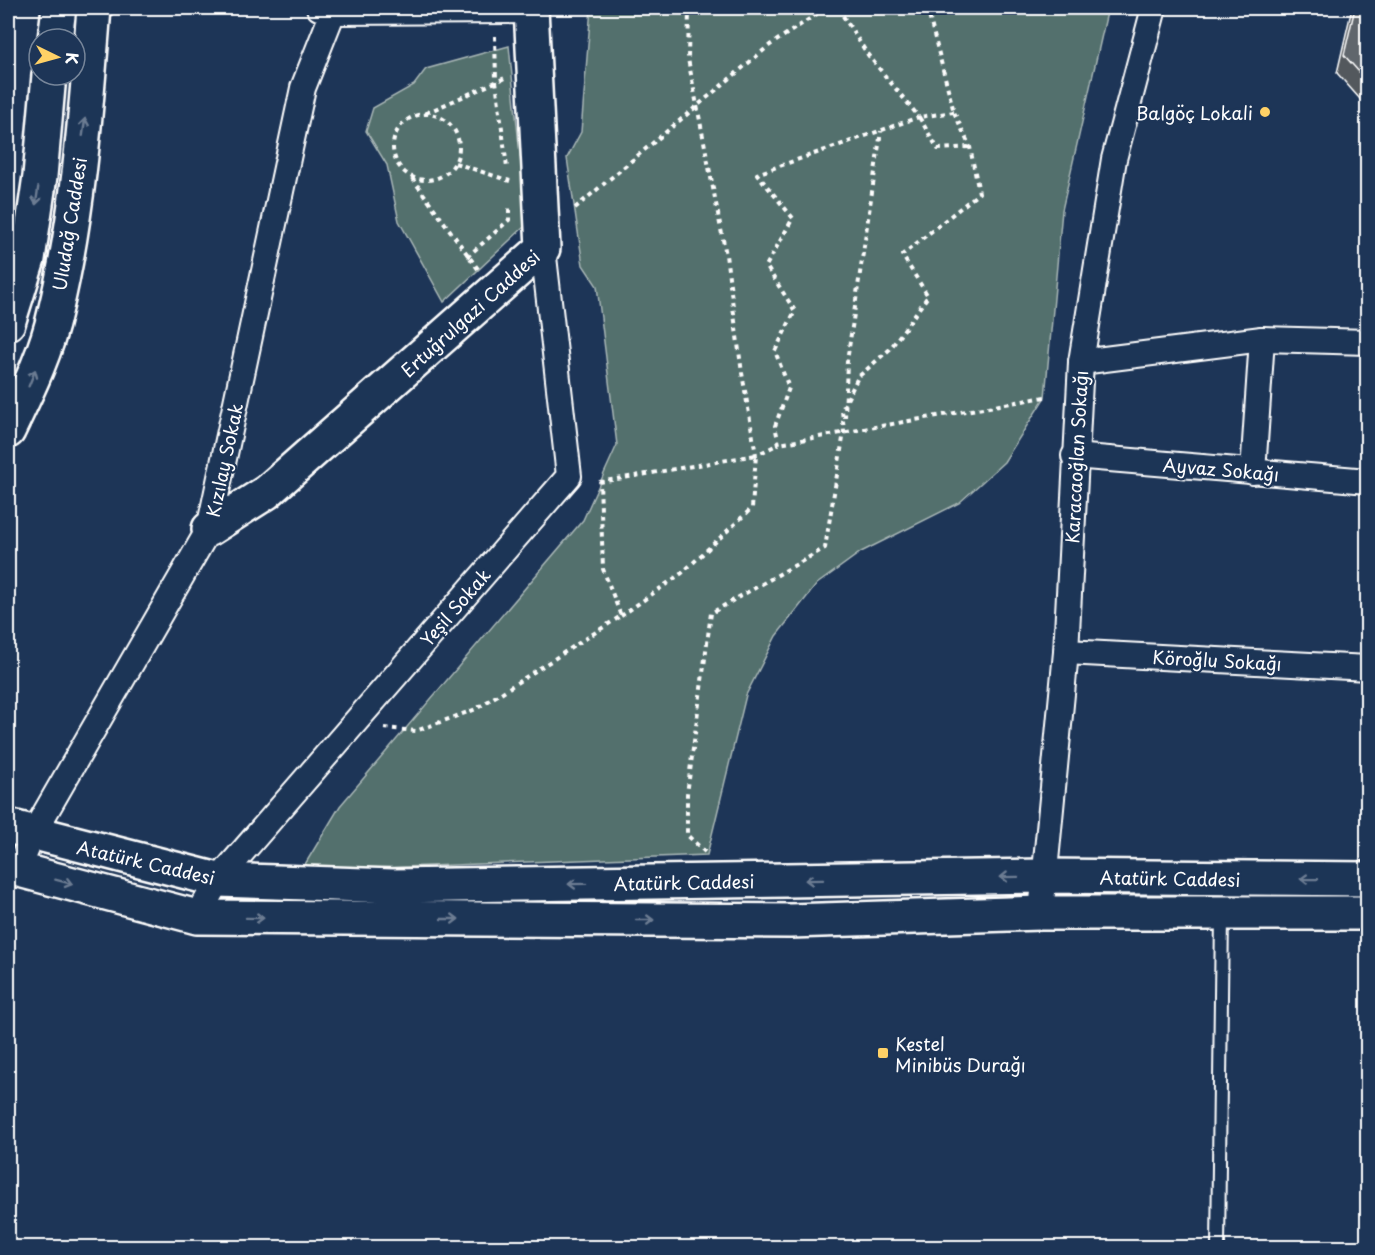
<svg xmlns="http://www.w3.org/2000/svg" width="1375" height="1255" viewBox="0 0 1375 1255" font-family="'Playpen Sans',sans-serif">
	<rect width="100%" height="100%" fill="#1d3557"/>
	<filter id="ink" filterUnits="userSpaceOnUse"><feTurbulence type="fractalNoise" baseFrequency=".0167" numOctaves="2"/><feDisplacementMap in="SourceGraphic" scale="12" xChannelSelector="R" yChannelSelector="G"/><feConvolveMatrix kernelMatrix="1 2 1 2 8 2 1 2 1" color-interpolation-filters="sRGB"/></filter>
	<g filter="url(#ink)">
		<g fill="#536f6d" stroke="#a9b7b6" stroke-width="1.5">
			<polygon points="591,8 1108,8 1062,210 1045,397 1004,462 959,503 861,552 817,584 776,636 746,695 707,855 301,871 340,806 583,520 617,445 597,286 583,265 567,158 581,132"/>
			<polygon points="509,46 524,195 524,227 444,302 399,221 387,165 366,131 373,108 414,85 426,69"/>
		</g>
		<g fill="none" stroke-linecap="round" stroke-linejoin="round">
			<defs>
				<polyline id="lane" points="1218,1248 1222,914"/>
				<g id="street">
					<polyline points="319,8 333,12 529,11"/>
					<polyline points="1081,362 1262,339 1368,342"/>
					<polyline points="1074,456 1368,481"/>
					<polyline points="1253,472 1262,339"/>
					<polyline points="1066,652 1368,668"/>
					<polyline points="18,870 33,834 209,529 303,88 333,12"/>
					<polyline points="1041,913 1066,652 1081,362 1114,159 1154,8"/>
					<polyline points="197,917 218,880 569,476 543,248"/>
				</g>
				<polyline id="secondary" points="209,529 267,492 543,248 531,8"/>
				<g id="primary">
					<polyline points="55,39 59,8"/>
					<polyline points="8,323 28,259 40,176 49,75"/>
					<path d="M8 431C26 393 46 354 55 312 79 213 86 109 94 8"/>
					<polyline points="8,826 218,880 393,886 1045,876 1368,879"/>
					<polyline points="8,867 197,917 790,921 1041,913 1368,913"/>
				</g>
			</defs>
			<use href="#lane" stroke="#fff" stroke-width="16"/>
			<use href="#street" stroke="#fff" stroke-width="28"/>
			<use href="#secondary" stroke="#fff" stroke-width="38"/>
			<use href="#primary" stroke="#fff" stroke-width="38"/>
			<g stroke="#fff" stroke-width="4" stroke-dasharray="4.5 4.5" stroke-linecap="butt">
				<polyline points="689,8 688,59 726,255 742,373 756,455 779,444"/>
				<polyline points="838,8 868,55 919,117 757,174 793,218 766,266 795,311 775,351 789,388 775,426 779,444 1045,397"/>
				<polyline points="495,36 496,81 507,168"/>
				<polyline points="954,112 919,117 938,149 970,147"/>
				<polyline points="426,113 507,77"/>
				<circle cx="426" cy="147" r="33"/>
				<polyline points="455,163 510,181"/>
				<polyline points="412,178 478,269"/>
				<polyline points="575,208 770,45 826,8"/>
				<polyline points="467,257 509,220 509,206"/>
				<polyline points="845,418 847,361 881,131"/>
				<polyline points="384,728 416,731 476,709 621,616 603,569 600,482 756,455 752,508 682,573 621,616"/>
				<polyline points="705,852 687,835 687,794 711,613 825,548 844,432 842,410 858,377 890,349 928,296 902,255 979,193 970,147 954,112 927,8"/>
			</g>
			<use href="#lane" stroke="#1d3557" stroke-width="12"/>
			<use href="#street" stroke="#1d3557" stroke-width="24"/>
			<use href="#secondary" stroke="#1d3557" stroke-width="33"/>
			<use href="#primary" stroke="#1d3557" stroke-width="33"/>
		</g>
		<polygon fill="#53585d" stroke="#fff" stroke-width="1.5" points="1352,8 1368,8 1368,108 1337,73"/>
		<polygon fill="#61666c" stroke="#fff" stroke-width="1.5" points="1355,8 1368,8 1368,82 1344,55"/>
		<defs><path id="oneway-shaft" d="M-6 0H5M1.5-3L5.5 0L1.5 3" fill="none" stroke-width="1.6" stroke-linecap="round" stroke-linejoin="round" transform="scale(1.5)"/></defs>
		<g stroke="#6c7c92">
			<use href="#oneway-shaft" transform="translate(84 127) rotate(-82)"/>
			<use href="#oneway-shaft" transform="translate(37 196) rotate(98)"/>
			<use href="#oneway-shaft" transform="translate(32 378) rotate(-68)"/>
			<use href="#oneway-shaft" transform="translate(1009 877) rotate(179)"/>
			<use href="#oneway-shaft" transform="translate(1309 879) rotate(-179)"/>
			<use href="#oneway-shaft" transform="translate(814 880) rotate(179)"/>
			<use href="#oneway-shaft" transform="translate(64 882) rotate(15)"/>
			<use href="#oneway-shaft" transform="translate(577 884) rotate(179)"/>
			<use href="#oneway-shaft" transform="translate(255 918) rotate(1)"/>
			<use href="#oneway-shaft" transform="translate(450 919)"/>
			<use href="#oneway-shaft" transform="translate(645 920)"/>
		</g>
	</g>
	<g fill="#ffd166" stroke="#1d3557" stroke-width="2">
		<circle cx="1265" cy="112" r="6"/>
		<rect x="877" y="1047" width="12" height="12" rx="3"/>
	</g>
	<g text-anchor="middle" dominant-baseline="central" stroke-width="4.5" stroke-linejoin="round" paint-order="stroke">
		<g font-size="18" fill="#fff" stroke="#1d3557" text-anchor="end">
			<text x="1253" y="112">Balgöç Lokali</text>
			<text x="895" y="1043" text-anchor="start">Kestel<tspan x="895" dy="21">Minibüs Durağı</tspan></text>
		</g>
		<g font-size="18" fill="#fff" stroke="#1d3557">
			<text transform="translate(69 224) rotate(-81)">Uludağ Caddesi</text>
			<text transform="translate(470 313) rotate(-42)">Ertuğrulgazi Caddesi</text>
			<text transform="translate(1076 457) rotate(-87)">Karacaoğlan Sokağı</text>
			<text transform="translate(224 460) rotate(-78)">Kızılay Sokak</text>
			<text transform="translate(1221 469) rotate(5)">Ayvaz Sokağı</text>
			<text transform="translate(455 607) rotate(-49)">Yeşil Sokak</text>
			<text transform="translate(1217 660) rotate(3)">Köroğlu Sokağı</text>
			<text transform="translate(146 862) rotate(13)">Atatürk Caddesi</text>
			<text transform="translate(1170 878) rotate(1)">Atatürk Caddesi</text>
			<text transform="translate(684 882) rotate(-1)">Atatürk Caddesi</text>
		</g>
	</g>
	<rect width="1375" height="1255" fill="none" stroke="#1d3557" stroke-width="30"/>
	<rect x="15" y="15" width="1345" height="1225" fill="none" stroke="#fff" stroke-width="2" filter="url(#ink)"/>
	<g transform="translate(57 57) rotate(95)"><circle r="28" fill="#1d3557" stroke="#77869a" stroke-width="1.5"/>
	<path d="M0-4.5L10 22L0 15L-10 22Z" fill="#ffd166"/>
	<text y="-9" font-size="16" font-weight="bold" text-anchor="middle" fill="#ffffff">K</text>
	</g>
</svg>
